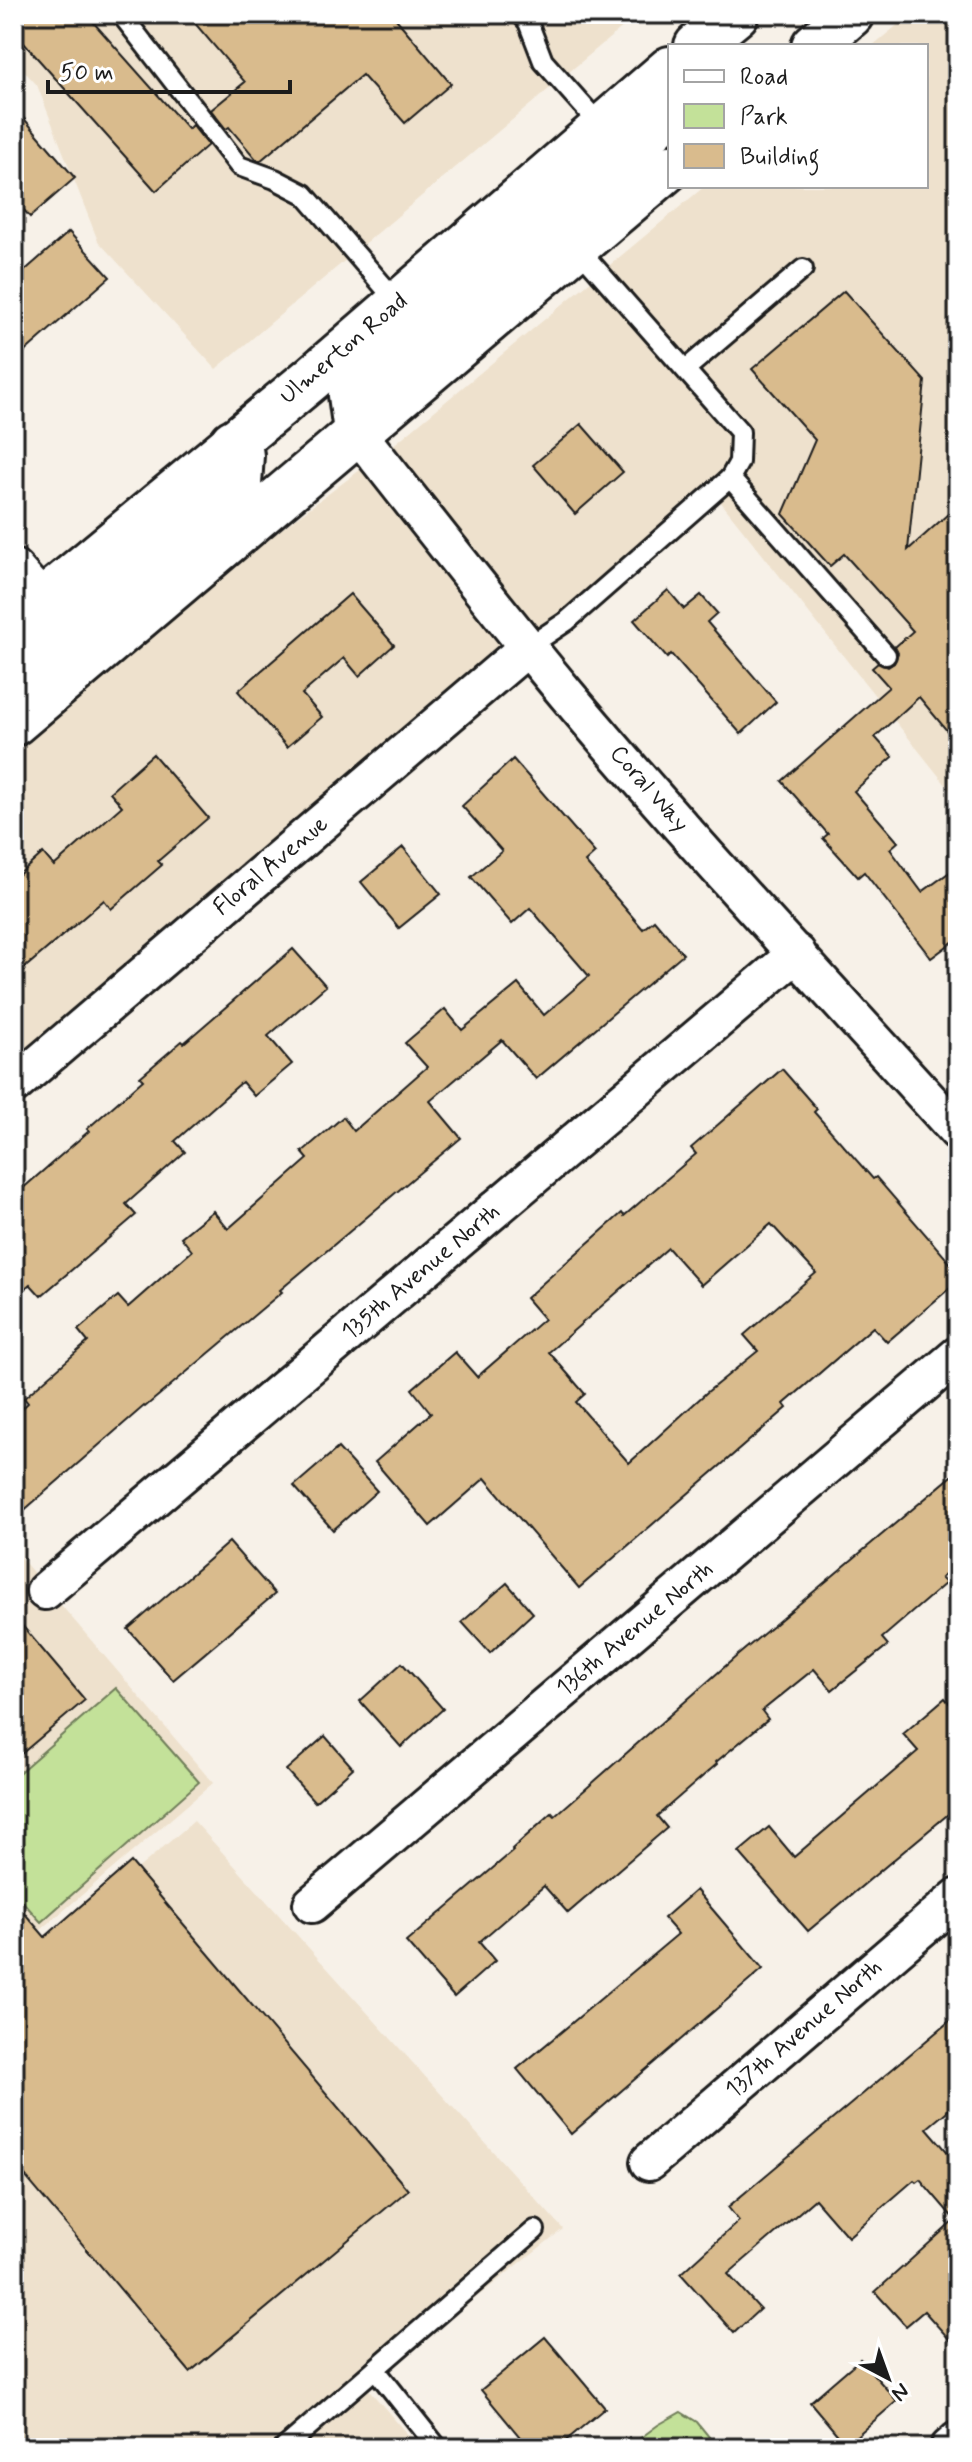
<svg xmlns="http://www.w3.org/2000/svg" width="972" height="2462" viewBox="0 0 972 2462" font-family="Mynerve,sans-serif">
	<rect width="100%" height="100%" fill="#f7f1e8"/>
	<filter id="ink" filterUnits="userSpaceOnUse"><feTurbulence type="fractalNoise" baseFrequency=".0125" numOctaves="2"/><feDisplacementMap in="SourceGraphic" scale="16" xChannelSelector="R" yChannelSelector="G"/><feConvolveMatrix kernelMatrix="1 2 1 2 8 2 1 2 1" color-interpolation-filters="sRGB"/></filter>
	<g filter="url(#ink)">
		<g fill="#eee1cd">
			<polygon points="14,14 638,14 216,369 98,241 37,85 14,60"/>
			<polygon points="911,14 958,14 958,800 712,491 544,640 391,447 705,186 926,186 926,46 872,46"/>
			<polygon points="364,467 504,643 14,1060 14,751 190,598"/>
			<polygon points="14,1550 213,1783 14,1953"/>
			<polygon points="194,1821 563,2229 365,2385 419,2448 14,2448 14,1974"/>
		</g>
		<g fill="#c3e199" stroke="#707e5a" stroke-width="2">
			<polygon points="116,1688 199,1782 41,1922 14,1892 14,1777"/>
			<polygon points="681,2412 697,2422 718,2448 627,2448 658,2425"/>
		</g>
		<g fill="#d9bb8d" stroke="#1c1c1c" stroke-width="2" fill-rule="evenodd">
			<polygon points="14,14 86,14 188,129 192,125 208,145 156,191 14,32"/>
			<polygon points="187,14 392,14 451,84 405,123 362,75 260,161 256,159 229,127 226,129 211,110 245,82"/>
			<polygon points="14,107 75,178 30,217 14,199"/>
			<polygon points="69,232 110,277 14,361 14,280"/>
			<polygon points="844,291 925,381 908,550 958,505 958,744 919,697 875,737 893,757 854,791 898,842 890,849 922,892 958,866 958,938 931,958 864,872 858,877 823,838 828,834 782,781 889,687 872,668 878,663 888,667 894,663 898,653 895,647 913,631 844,554 830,566 783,514 815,440 752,369"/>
			<polygon points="581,424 623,472 575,514 533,465"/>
			<polygon points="668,590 684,609 701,595 717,613 707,622 776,702 741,734 671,654 667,658 634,620"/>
			<polygon points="350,594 394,645 359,676 344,658 302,694 322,717 287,747 238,691"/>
			<polygon points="153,754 208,818 158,861 162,865 111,909 104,900 14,977 14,879 43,853 54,866 122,806 110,792"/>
			<polygon points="513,759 595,853 585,862 643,929 654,920 683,954 536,1079 502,1040 430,1101 461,1138 280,1290 282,1292 145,1407 144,1406 14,1519 14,1416 28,1403 24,1398 88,1342 78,1330 118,1296 128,1307 192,1251 181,1237 213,1211 228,1229 308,1159 302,1152 343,1117 354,1131 427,1067 405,1043 445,1009 462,1030 518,984 544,1015 589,976 530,908 512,924 471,877 502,851 462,806"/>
			<polygon points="403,847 441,894 399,928 361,882"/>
			<polygon points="293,949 326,986 268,1036 292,1064 254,1096 242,1082 175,1141 185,1152 126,1204 136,1215 41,1296 30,1284 14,1298 14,1196 89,1131 87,1129 143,1080 140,1077 182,1041 184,1043"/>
			<path d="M782 1069 817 1109 814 1112 873 1179 876 1177 958 1272V1281L887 1342 873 1327 784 1404 787 1408 579 1588 485 1478 430 1526 375 1462 431 1413 412 1389 455 1352 477 1377 544 1319 526 1298 622 1213 624 1216 696 1154 691 1148ZM771 1224 816 1273 744 1335 758 1351 706 1393 629 1463 576 1402 585 1394 549 1352 668 1248 701 1285Z"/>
			<polygon points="338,1448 377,1491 333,1530 294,1486"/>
			<polygon points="958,1471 958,1564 941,1578 946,1583 882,1638 888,1645 832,1690 814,1669 762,1711 768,1719 716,1762 717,1764 657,1816 667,1828 568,1913 544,1886 479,1942 495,1961 454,1997 406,1942 513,1851 512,1849 552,1813 555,1816 738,1655"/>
			<polygon points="229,1542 275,1594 173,1680 128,1629"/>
			<polygon points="507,1583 533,1613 490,1653 462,1622"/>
			<polygon points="14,1616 85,1700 14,1760"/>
			<polygon points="402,1663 443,1709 401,1747 360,1701"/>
			<polygon points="945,1698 958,1713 958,1806 808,1931 739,1852 769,1827 794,1857 918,1751 903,1734"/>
			<polygon points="325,1736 353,1768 315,1802 286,1770"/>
			<polygon points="131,1862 408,2190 190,2372 14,2163 14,1901 45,1937"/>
			<polygon points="696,1890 763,1969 571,2134 517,2069 678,1934 664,1918"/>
			<polygon points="958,2014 958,2102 927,2128 958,2164 958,2349 924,2311 906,2326 875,2292 955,2220 920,2179 916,2182 914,2180 848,2237 815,2199 728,2274 760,2309 734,2333 681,2274 739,2221 728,2207"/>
			<polygon points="545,2337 605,2408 557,2448 529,2448 481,2390"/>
			<polygon points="860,2359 897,2401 846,2445 810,2402"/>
		</g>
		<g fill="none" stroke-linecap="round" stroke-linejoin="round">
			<defs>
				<g id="service">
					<polyline points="121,14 239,166 275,179 304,194 398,303"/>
					<polyline points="521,14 528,22 543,61 602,127"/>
					<polyline points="576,246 740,432 739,462 730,478 886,655"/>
					<polyline points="686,369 803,269"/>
					<polyline points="528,647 567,621 730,478"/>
					<polyline points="375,2369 438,2448"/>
					<polyline points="284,2448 535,2230"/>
				</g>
				<g id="minor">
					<path d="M356 431C426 519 495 609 567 695 693 845 827 987 958 1132"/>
					<polyline points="14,568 43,601"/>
					<polyline points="14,1085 528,647"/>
					<polyline points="45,1591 797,953"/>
					<polyline points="312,1904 958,1355"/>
					<polyline points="649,2162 958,1897"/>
					<polyline points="949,2448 958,2440"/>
				</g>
				<g id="primary">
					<polyline points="697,46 736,14"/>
					<polyline points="814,46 851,14"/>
					<polyline points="356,431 351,395 385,358 670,113"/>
					<polyline points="14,625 311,379 670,69"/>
					<polyline points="14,680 17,675 138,575 239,484 241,455 233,442"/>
					<polyline points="14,723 670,167"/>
				</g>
			</defs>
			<use href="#service" stroke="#1c1c1c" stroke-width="24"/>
			<use href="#minor" stroke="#1c1c1c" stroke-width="42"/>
			<use href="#primary" stroke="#1c1c1c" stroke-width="50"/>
			<use href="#service" stroke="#fff" stroke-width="18"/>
			<use href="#minor" stroke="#fff" stroke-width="36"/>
			<use href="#primary" stroke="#fff" stroke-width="44"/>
		</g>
	</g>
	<g text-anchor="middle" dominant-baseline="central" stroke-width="8" stroke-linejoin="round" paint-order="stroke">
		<g font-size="24" fill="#1c1c1c" stroke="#fff">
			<text transform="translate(344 349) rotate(-40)">Ulmerton Road</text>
			<text transform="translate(649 789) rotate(49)">Coral Way</text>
			<text transform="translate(271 866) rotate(-40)">Floral Avenue</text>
			<text transform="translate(421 1272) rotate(-40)">135th Avenue North</text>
			<text transform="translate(635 1629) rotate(-40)">136th Avenue North</text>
			<text transform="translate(804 2029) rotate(-41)">137th Avenue North</text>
		</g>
	</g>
	<rect width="972" height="2462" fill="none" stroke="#fff" stroke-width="48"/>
	<rect x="24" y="24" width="924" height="2414" fill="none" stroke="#1c1c1c" stroke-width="3" filter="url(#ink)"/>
	<rect x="668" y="44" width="260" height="144" fill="#ffffff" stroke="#a4a4a4" stroke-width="2"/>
	<rect x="684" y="70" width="40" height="12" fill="#ffffff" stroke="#a4a4a4" stroke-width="2"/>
	<text x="740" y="84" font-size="24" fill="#1c1c1c">Road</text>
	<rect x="684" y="104" width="40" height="24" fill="#c3e199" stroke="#a4a4a4" stroke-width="2"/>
	<text x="740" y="124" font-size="24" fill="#1c1c1c">Park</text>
	<rect x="684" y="144" width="40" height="24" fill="#d9bb8d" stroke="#a4a4a4" stroke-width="2"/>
	<text x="740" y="164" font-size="24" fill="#1c1c1c">Building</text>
	<g transform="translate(888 2378) rotate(139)" stroke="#ffffff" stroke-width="6" paint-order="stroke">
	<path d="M0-6L14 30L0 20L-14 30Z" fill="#1c1c1c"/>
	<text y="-12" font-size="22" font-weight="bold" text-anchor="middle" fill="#1c1c1c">N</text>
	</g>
	<path d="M48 80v12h242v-12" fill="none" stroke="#1c1c1c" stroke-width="4"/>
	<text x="60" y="80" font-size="24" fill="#1c1c1c" stroke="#ffffff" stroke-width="6" paint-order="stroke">50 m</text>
</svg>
